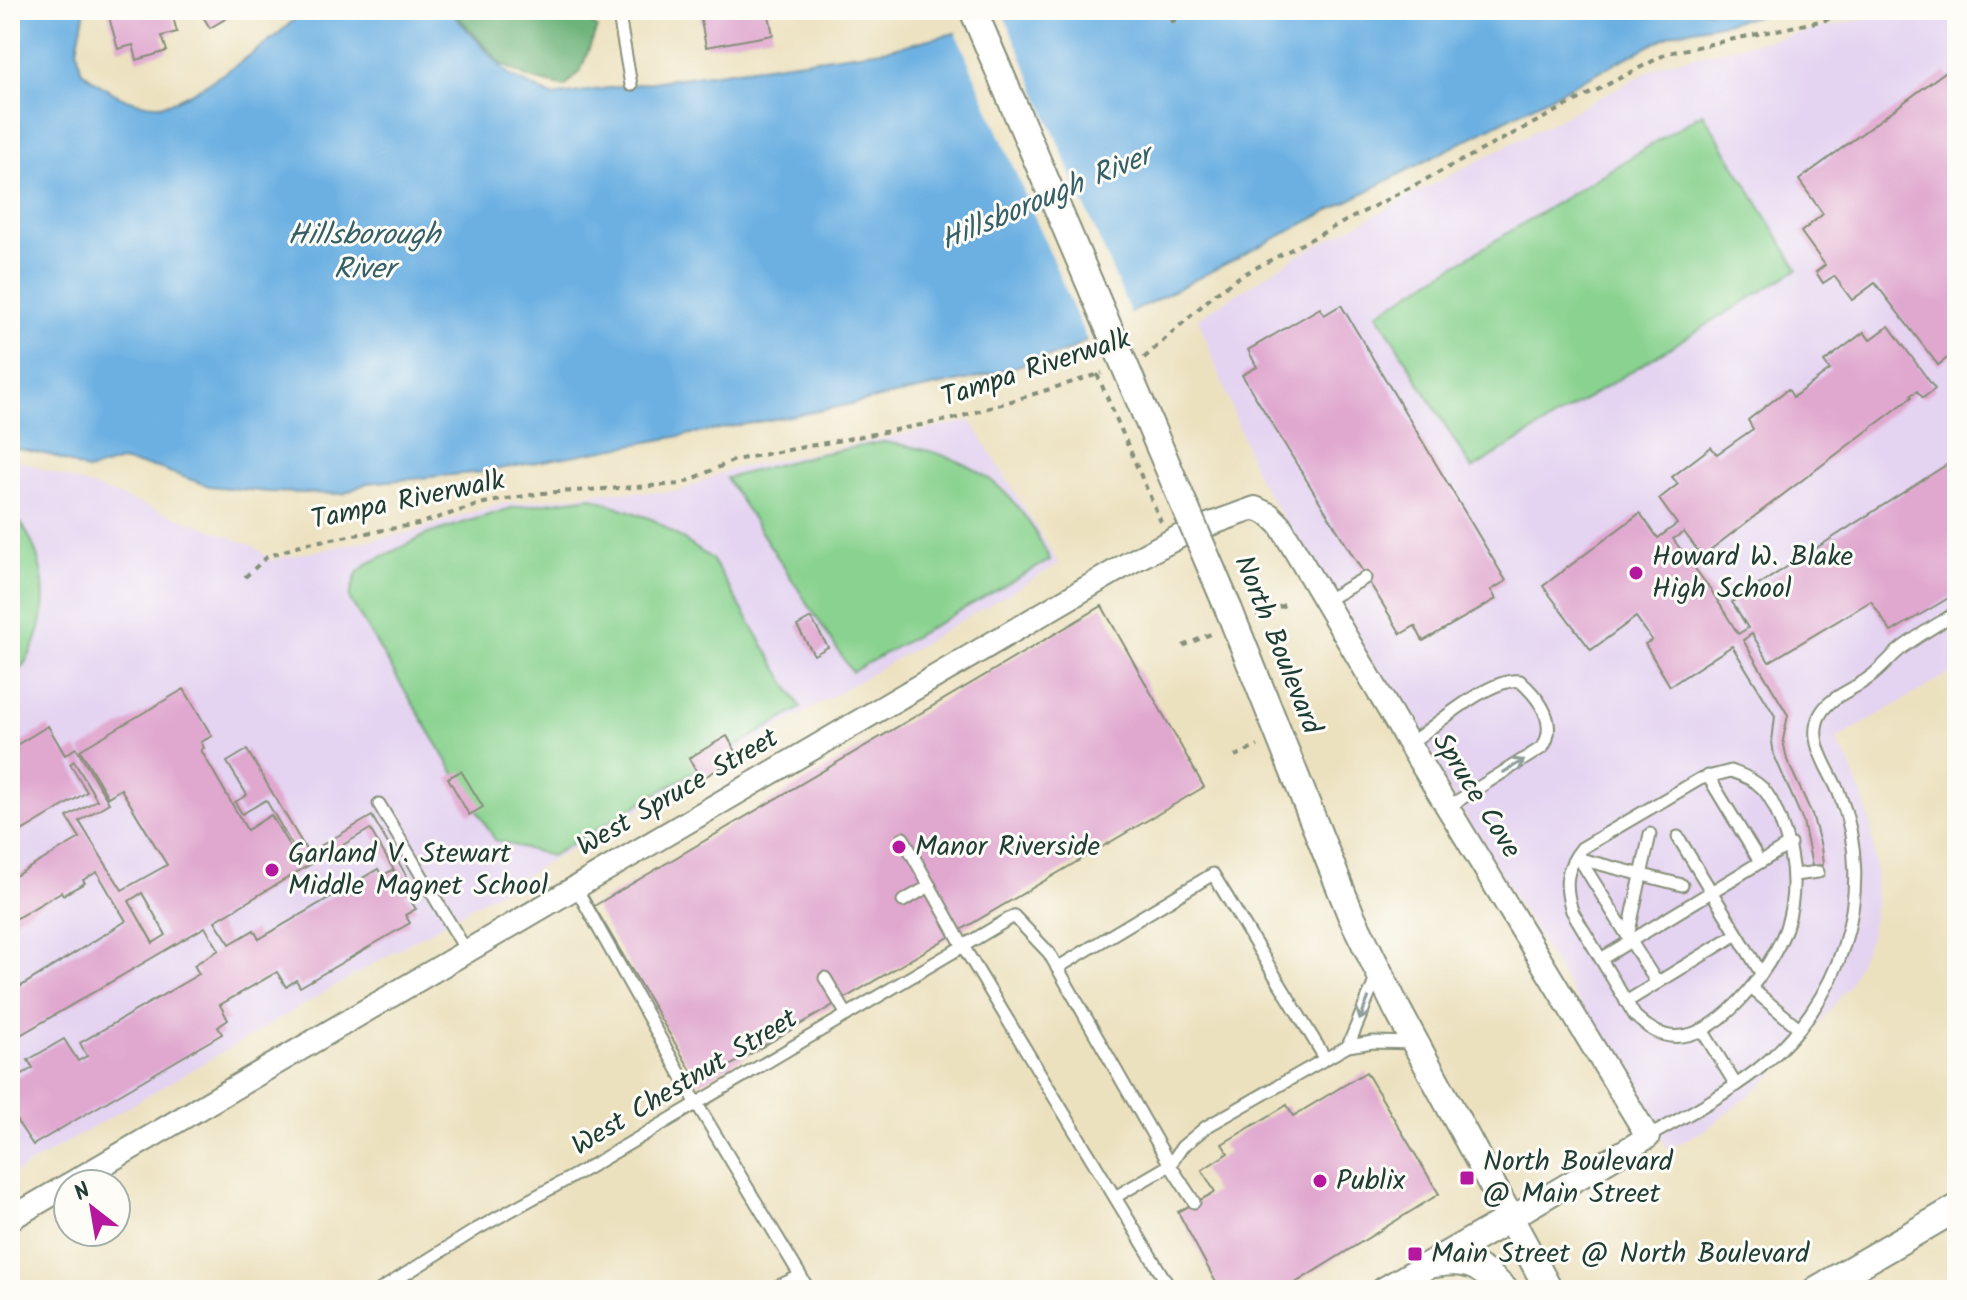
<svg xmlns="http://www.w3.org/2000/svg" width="1967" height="1300" viewBox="0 0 1967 1300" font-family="Kalam,sans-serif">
	<rect width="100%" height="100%" fill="#fdfcf7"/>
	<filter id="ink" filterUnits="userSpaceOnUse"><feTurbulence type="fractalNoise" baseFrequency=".0125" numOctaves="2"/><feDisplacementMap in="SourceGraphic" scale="16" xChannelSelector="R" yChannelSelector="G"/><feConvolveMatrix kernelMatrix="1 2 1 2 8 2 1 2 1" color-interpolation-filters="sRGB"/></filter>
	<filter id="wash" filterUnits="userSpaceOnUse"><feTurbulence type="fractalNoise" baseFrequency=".006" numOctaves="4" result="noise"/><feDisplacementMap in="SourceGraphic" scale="32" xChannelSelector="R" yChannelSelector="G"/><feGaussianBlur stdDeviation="1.8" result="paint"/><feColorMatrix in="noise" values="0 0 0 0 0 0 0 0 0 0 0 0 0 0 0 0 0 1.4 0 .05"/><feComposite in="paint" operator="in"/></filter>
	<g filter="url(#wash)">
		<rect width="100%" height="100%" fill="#ece1bf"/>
		<g fill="#e4d3f1">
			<polygon points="1902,10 1950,10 1957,13 1957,669 1836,740 1850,764 1863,797 1871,826 1876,872 1875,902 1870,937 1848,987 1813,1032 1768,1080 1708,1128 1668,1149 1257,476 1198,318 1297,256 1665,63"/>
			<polygon points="971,421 1059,564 10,1176 10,457 202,526 255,547 271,560 408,533 495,505 604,492 678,492 728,470"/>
		</g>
		<g fill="#89d28f" stroke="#548862" stroke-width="2">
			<polygon points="1703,113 1798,269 1472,469 1377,313"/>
			<path d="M883 442C968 453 1013 481 1050 560L852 672 726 478 814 455Z"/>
			<polygon points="591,497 654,520 712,559 801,708 551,856 495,840 349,598 357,573 367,564 428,534 511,508"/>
			<path d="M10 508C53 560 57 631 10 682V634L18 599 17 583 10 556Z"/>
		</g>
		<polygon fill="#6eb47a" stroke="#467857" stroke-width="2" points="452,10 576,10 597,28 580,72 565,87 529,78 501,64"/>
		<path fill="#6cb0e2" stroke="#46768b" stroke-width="2" d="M10 10H85L77 49 81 70C101 88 131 106 159 105 184 105 289 32 302 10H449L509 75 552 96 889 49 996 23 1024 10H1788L1674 33 1138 309 1068 351 980 377 818 411 483 472 367 483 343 494 268 492 209 486 158 468 120 461 88 471 54 456 10 447Z"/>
		<polygon fill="#ece1bf" points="1004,15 1132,317 1088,343 955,30"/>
		<g id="blocks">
			<g fill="#e0a7cf" fill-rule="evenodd">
				<polygon points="107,10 187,10 188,13 173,17 177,32 162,36 167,51 137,60 133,45 118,49"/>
				<polygon points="199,10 227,10 230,16 210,28"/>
				<polygon points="699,10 768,10 773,35 706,47"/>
				<polygon points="1945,72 1957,87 1957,351 1938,365 1875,283 1852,300 1834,276 1823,283 1816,272 1825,265 1801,232 1823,214 1799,180"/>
				<polygon points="1341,305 1506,581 1491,590 1496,599 1423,641 1415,626 1401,634 1242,375 1257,367 1248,350 1320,308 1324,315"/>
				<polygon points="1889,326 1935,389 1923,398 1917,391 1911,395 1912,397 1702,556 1684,532 1673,539 1711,590 1738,634 1748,628 1732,602 1957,458 1957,593 1891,632 1871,601 1769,662 1752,634 1743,640 1788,715 1783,740 1787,760 1812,814 1821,847 1823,865 1812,866 1803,821 1774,755 1772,742 1775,716 1732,646 1670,686 1645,644 1652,640 1636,617 1591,650 1543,586 1640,513 1658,538 1677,524 1659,499 1678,484 1672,477 1711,447 1717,454 1753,429 1748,420 1788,389 1793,397 1830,370 1824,362 1864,332 1870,340"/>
				<polygon points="1102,606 1204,787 699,1084 594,906"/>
				<polygon points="811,618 828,647 814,655 797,626"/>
				<path d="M184 689 212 736 201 742 204 748 201 750 247 830 271 815 298 861 300 859 266 800 242 814 235 802 247 795 227 762 247 750 308 853 372 816 414 889 406 894 416 909 405 915 410 923 300 987 296 980 286 987 277 972 220 1005 228 1020 218 1027 222 1034 33 1145 10 1111V1081L33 1068 28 1060 64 1039 78 1061 87 1056 80 1043 199 974 194 965 219 950 205 927 10 1041V967L21 986 126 921 97 872 83 880 85 883 63 895 61 892 10 922V879L80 838 67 817 97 800 74 761 70 764 87 792 10 838V749L48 726 65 755 76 748 109 803 79 821 122 890 167 865 121 789 108 797 80 750ZM370 829 395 872 392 870 382 876 378 869 259 939 254 930 230 944 215 921ZM142 893 166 935 153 943 129 901Z"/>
				<polygon points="727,736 739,757 701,779 689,758"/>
				<polygon points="461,771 483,807 469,815 448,778"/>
				<polygon points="1366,1072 1439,1194 1284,1290 1220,1290 1178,1212 1215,1192 1202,1170 1228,1153 1222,1144 1287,1105 1293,1116"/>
			</g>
		</g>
	</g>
	<g filter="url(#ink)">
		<use href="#blocks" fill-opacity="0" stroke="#868f7a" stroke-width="2"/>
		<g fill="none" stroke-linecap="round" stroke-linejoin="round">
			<defs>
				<g id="service">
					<polyline points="618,10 631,85"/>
					<polyline points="1325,601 1365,578"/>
					<path d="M1409 744C1434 727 1491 676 1520 681 1539 698 1558 722 1543 747L1448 807"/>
					<path d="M1731 771C1761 781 1769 791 1780 820 1794 855 1798 891 1786 928 1772 968 1715 1048 1665 1035 1653 1032 1644 1024 1635 1016L1572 911C1564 885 1565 869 1582 848L1700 779Z"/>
					<polyline points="1708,776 1760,862"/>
					<polyline points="379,804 467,952"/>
					<polyline points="1678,837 1761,973"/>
					<polyline points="903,838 963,946 1171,1290"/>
					<polyline points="1577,855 1657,983"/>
					<polyline points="1580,859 1682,885"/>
					<polyline points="1794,875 1818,872"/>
					<polyline points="576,888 697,1104 809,1290"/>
					<polyline points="903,901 930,886"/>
					<polyline points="1628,936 1650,834"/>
					<polyline points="1601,959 1790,844"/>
					<polyline points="1057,968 1213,874 1325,1058"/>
					<polyline points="825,978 847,1015"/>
					<polyline points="1751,988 1799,1028"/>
					<polyline points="1626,1002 1737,934"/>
					<polyline points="1702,1030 1736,1085"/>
					<polyline points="1348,1046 1377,976"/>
					<path d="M1648 1137C1685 1116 1723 1096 1757 1070 1840 1005 1879 893 1839 793 1829 768 1805 740 1821 713 1832 695 1854 690 1870 677 1883 668 1892 654 1906 645 1922 633 1940 623 1957 612"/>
					<polyline points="1194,1202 1170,1165 1182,1147 1206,1127 1348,1046 1373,1042 1415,1043"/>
					<polyline points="380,1290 477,1229 586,1169 1014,916 1049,953 1170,1165 1115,1197"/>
					<polyline points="770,1290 800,1276"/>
				</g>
				<g id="minor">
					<polyline points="70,1184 1129,563 1186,533 1255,508 1270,515 1280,525 1409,744 1648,1137 1511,1218"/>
					<polyline points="10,1219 68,1185"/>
				</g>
				<g id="tertiary">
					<polyline points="1229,610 1351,915 1397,1009 1549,1290"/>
					<path d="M1435 1264C1470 1258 1480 1267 1505 1290"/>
					<polyline points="1385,1290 1511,1218"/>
					<polyline points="1816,1290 1957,1208"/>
				</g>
			</defs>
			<use href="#service" stroke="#868f7a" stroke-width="15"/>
			<use href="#minor" stroke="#868f7a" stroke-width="26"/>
			<use href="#tertiary" stroke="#868f7a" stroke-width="30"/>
			<g stroke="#868f7a" stroke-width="4" stroke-dasharray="6 6" stroke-linecap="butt">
				<polyline points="1171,22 1193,10"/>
				<polyline points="1144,358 1217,292 1242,275 1668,53 1872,10"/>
				<polyline points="1097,374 1161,522"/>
				<polyline points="245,577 267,557 303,544 418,524 484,503 543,493 681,484 735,460 953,419 1102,373"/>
				<polyline points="1256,615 1288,604"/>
				<polyline points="1183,646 1213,633"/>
				<polyline points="1235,756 1258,746"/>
			</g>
			<use href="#service" stroke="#fff" stroke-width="11"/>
			<use href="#minor" stroke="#fff" stroke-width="22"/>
			<use href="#tertiary" stroke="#fff" stroke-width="26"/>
			<defs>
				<polyline id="tertiary-bridge" points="973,10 1229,610"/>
			</defs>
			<use href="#tertiary-bridge" stroke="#868f7a" stroke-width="30" stroke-linecap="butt"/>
			<use href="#tertiary-bridge" stroke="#fff" stroke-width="26"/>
		</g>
		<defs><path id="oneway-shaft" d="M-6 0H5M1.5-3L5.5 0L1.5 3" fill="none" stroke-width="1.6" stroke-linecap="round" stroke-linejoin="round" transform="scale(2)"/></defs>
		<g stroke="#8f9e9a">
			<use href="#oneway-shaft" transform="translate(1514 766) rotate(-31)"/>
			<use href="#oneway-shaft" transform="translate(1364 1009) rotate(112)"/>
		</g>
	</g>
	<g fill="#b5179e" stroke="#fdfcf7" stroke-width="3">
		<circle cx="1636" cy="573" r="8"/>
		<circle cx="899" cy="847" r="8"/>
		<circle cx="272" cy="870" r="8"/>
		<rect x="1459" y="1170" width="16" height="16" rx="4"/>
		<circle cx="1320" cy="1181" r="8"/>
		<rect x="1407" y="1246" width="16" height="16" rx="4"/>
	</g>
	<g text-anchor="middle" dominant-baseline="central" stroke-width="6" stroke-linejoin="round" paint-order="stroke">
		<g font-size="28" fill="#1f3d34" stroke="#fdfcf7">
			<text transform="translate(1036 369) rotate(-18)">Tampa Riverwalk</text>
			<text transform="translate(408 501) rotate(-12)">Tampa Riverwalk</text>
			<text transform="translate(1277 645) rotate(68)">North Boulevard</text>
			<text transform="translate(678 793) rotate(-30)">West Spruce Street</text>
			<text transform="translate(1476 796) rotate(58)">Spruce Cove</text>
			<text transform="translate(685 1083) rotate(-31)">West Chestnut Street</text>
		</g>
		<g font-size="28" fill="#1f3d34" stroke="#fdfcf7" text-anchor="start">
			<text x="1652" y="557">Howard W. Blake<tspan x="1652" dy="32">High School</tspan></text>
			<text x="915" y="847">Manor Riverside</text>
			<text x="288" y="854">Garland V. Stewart<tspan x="288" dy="32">Middle Magnet School</tspan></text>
			<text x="1483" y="1162">North Boulevard<tspan x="1483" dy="32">@ Main Street</tspan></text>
			<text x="1336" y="1181">Publix</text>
			<text x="1431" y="1254">Main Street @ North Boulevard</text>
		</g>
		<g font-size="30" font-style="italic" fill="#366068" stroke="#fdfcf7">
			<text transform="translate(1046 199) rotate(-23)">Hillsborough River</text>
			<text x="364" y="236">Hillsborough<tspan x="364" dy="34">River</tspan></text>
		</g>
	</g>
	<rect width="1967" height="1300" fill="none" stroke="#fdfcf7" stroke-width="40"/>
	<g transform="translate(92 1208) rotate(329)"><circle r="38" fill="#fdfcf7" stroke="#a4b0a9" stroke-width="2"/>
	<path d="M0-6L14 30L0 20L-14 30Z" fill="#b5179e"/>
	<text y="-12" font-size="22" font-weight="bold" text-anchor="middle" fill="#1f3d34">N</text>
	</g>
</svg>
